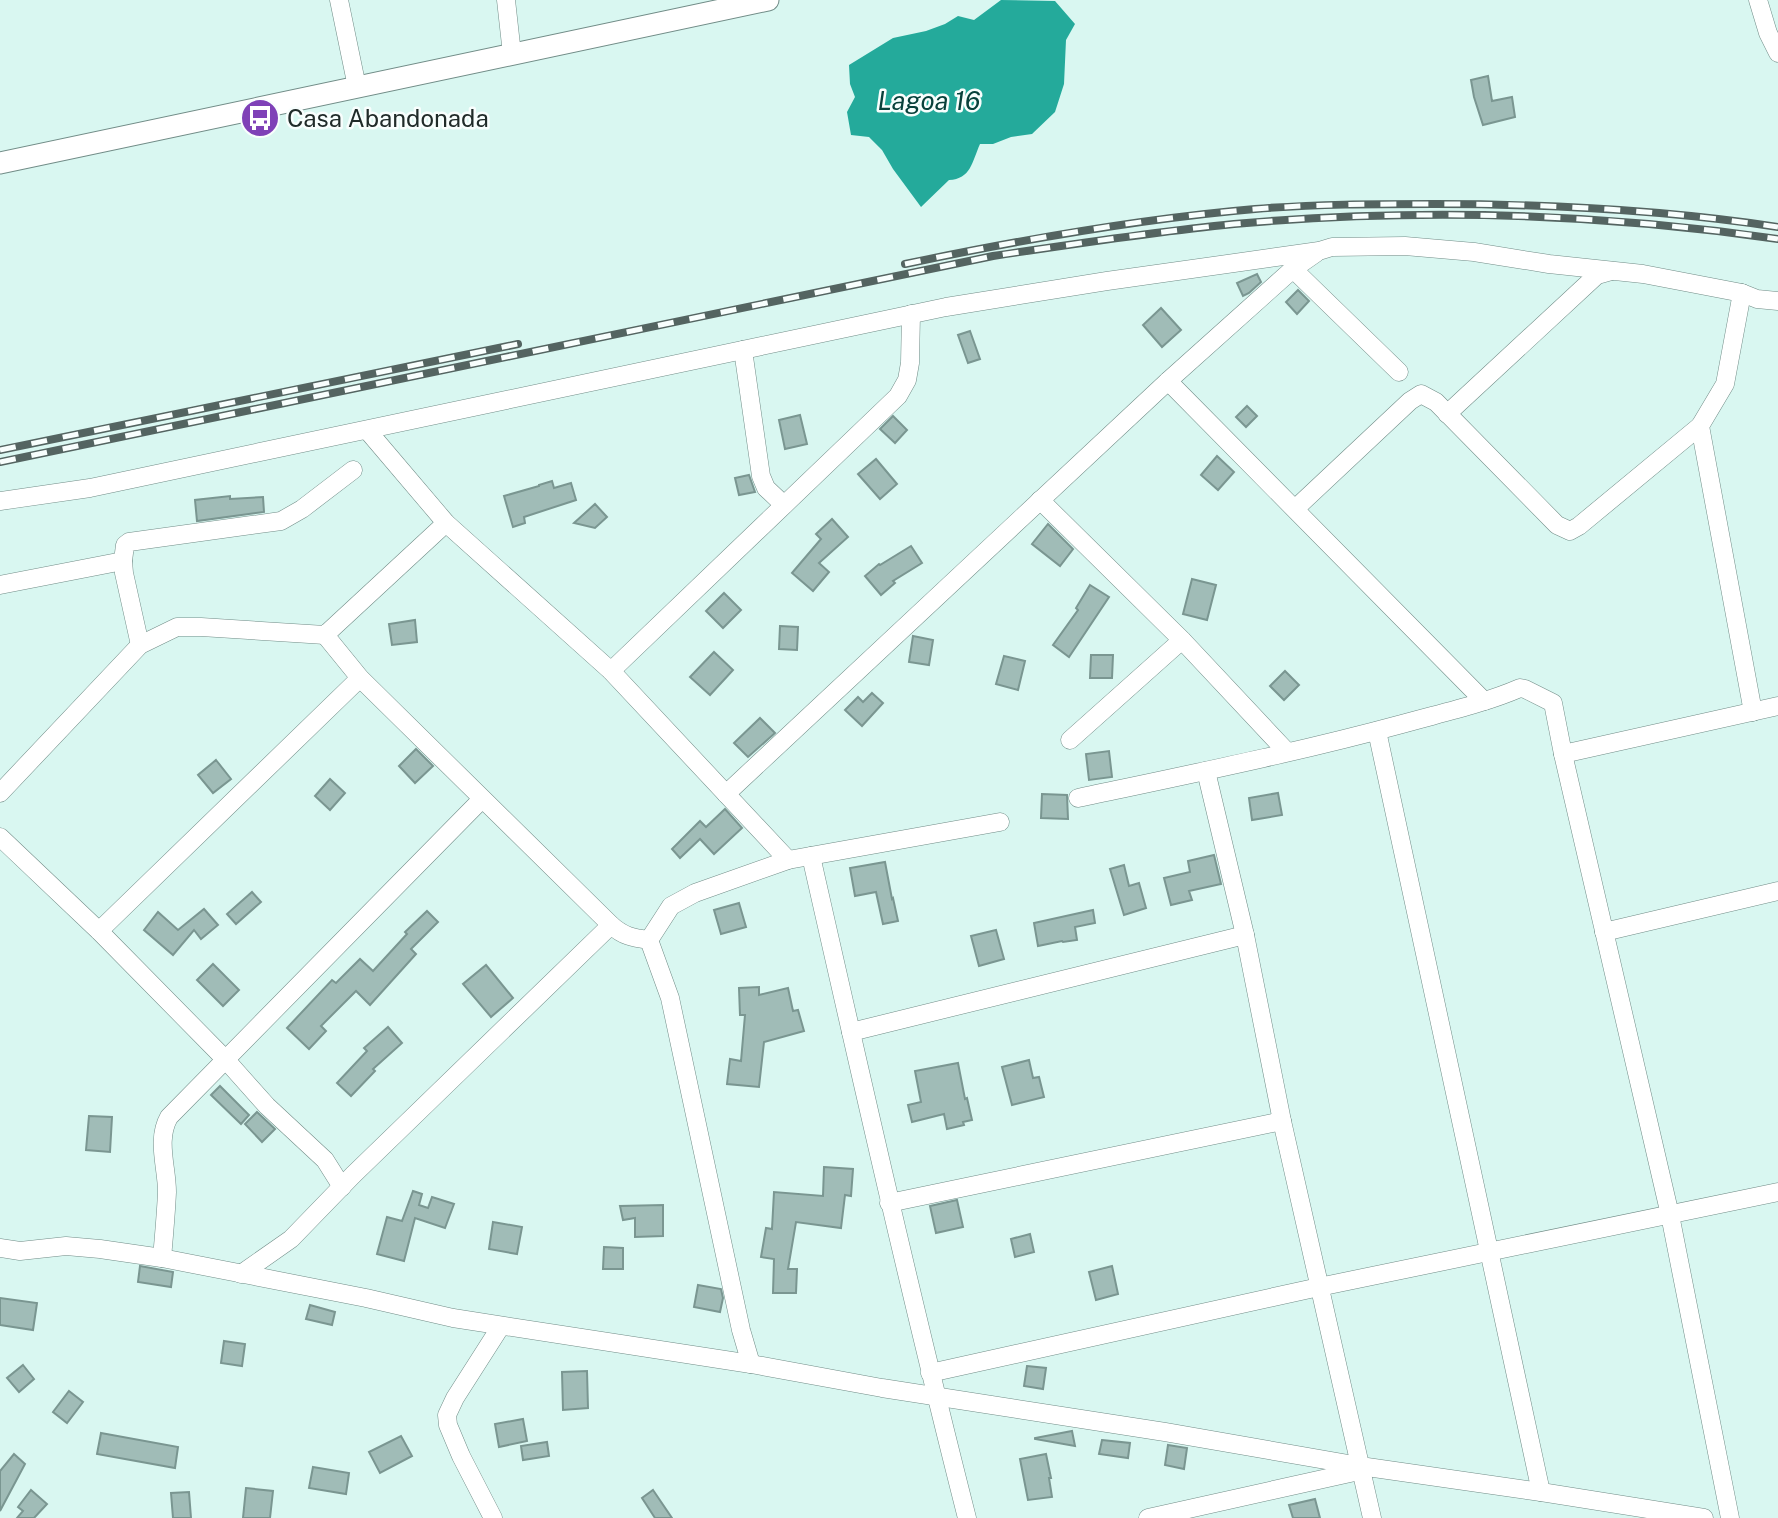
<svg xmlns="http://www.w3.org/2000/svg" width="1778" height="1518" viewBox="0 0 1778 1518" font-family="'Public Sans',sans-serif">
	<rect width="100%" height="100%" fill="#d9f7f1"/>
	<path fill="#24aa9b" d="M1001 0 1055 1 1075 24 1066 40 1064 84 1055 112 1032 134 1011 137 993 144H980C972 162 971 179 949 180L921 207 893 169 882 150 869 137 851 135 847 112 855 97 850 84 849 65 893 38 926 31 945 24 958 16 974 20Z"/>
	<g fill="#a0bcb7" stroke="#7a9691" stroke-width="2">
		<polygon points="1488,76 1492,101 1512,97 1515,117 1483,125 1474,97 1471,80"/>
		<polygon points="1257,274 1261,282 1249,293 1243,296 1237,283"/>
		<polygon points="1298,290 1309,301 1297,314 1286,302"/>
		<polygon points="1161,308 1181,330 1162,347 1143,325"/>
		<polygon points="970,331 980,359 968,363 958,335"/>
		<polygon points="1247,406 1257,416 1246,427 1236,417"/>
		<polygon points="800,415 807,444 785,449 779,420"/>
		<polygon points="893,416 907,430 895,443 880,429"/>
		<polygon points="1217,456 1234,472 1218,490 1201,475"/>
		<polygon points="876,459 897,484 880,499 858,474"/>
		<polygon points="749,475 755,492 739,495 735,478"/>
		<polygon points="552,481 554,488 571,483 576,500 524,517 525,523 513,527 504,496 539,486 539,485"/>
		<polygon points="230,496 230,499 263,497 264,512 197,521 195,500"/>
		<polygon points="595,504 607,517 595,528 574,523"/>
		<polygon points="832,519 848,537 819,563 829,572 813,591 792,573 821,539 816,534"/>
		<polygon points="1048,524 1073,549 1060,566 1032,544"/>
		<polygon points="911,546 922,563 893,581 895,583 881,595 865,576 879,564 880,565"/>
		<polygon points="1192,579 1216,585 1207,620 1183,614"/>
		<polygon points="1090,585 1109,597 1069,657 1053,645 1078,610 1076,608"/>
		<polygon points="724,593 741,610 723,628 706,611"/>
		<polygon points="415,620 417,642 392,645 389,624"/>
		<polygon points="780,626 798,627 797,650 779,649"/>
		<polygon points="913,636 933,640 929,665 909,662"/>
		<polygon points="714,652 733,670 710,695 690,677"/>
		<polygon points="1091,655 1113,655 1112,678 1090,678"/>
		<polygon points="1004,656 1025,661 1018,690 996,684"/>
		<polygon points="1285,671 1299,685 1284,700 1270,686"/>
		<polygon points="872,693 883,703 862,726 845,710 858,697 863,702"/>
		<polygon points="760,718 775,733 748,757 734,743"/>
		<polygon points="416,749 433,766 415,783 399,766"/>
		<polygon points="1109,751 1112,777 1089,780 1086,754"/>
		<polygon points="216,760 231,779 213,793 198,775"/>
		<polygon points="330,779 345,793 330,810 315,796"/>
		<polygon points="1278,793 1282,815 1252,820 1249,798"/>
		<polygon points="1042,794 1067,795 1068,819 1041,818"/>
		<polygon points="725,809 742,828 714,854 700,839 680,858 672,849 700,821 706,827"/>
		<polygon points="1214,855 1221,884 1189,891 1192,900 1171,905 1164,878 1190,872 1188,861"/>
		<polygon points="885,862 892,899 893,898 898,921 883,924 876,892 855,896 850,868"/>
		<polygon points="1124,865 1129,886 1139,883 1146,908 1124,915 1110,869"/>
		<polygon points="252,892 261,902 236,924 227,914"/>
		<polygon points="739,903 746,927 721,934 714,910"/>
		<polygon points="204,909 218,925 201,939 194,930 173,955 144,930 158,912 178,930"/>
		<polygon points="1093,910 1095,923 1075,927 1077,940 1063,942 1062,941 1038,946 1034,923"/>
		<polygon points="427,911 438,922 411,949 416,954 370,1005 356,991 321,1026 326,1031 309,1049 287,1028 332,980 336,983 360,959 373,971 407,934 405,932"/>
		<polygon points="996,930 1004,959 979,966 971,936"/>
		<polygon points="213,964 239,990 223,1006 197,980"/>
		<polygon points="486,965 513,998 491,1017 463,984"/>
		<polygon points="759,987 759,995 788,988 793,1011 798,1010 804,1031 764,1042 759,1087 727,1084 730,1059 741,1061 745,1015 740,1015 739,988"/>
		<polygon points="388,1027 402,1043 373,1069 375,1071 351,1096 337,1083 367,1051 364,1048"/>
		<polygon points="1029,1060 1033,1078 1039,1077 1044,1097 1012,1105 1002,1067"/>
		<polygon points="958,1063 965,1099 967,1098 972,1120 963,1122 964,1125 947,1129 944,1114 912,1122 908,1105 921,1102 915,1071"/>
		<polygon points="220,1086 249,1115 241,1124 211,1095"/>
		<polygon points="257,1112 275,1129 262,1142 245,1124"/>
		<polygon points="89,1116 112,1117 110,1152 86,1150"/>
		<polygon points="824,1167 853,1169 851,1196 845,1195 841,1228 796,1222 788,1269 797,1269 796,1293 773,1293 774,1259 761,1257 766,1228 772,1229 774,1192 823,1196"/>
		<polygon points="413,1191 422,1194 419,1205 428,1208 432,1197 454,1204 445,1228 415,1218 404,1261 377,1254 387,1217 402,1221"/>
		<polygon points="957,1200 963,1227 936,1233 930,1206"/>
		<polygon points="663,1205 663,1236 635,1237 635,1218 623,1220 620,1206"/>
		<polygon points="493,1222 522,1227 517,1254 489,1249"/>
		<polygon points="1030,1234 1034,1252 1015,1257 1011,1239"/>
		<polygon points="604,1247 623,1248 623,1269 603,1269"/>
		<polygon points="140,1266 173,1272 171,1287 138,1282"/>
		<polygon points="1112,1266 1118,1294 1096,1300 1089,1272"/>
		<polygon points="698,1285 721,1289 723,1298 720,1312 694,1307"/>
		<polygon points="0,1298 37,1303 33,1330 0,1325"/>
		<polygon points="310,1305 335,1312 332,1325 306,1319"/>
		<polygon points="224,1341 245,1344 242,1366 221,1363"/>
		<polygon points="23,1365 34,1379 19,1392 7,1378"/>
		<polygon points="1027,1366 1046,1368 1043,1389 1024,1386"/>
		<polygon points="587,1371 588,1408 563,1410 562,1372"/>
		<polygon points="69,1391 83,1402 67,1423 53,1412"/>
		<polygon points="523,1419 527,1441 499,1447 495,1424"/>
		<polygon points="1072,1431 1075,1446 1035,1439 1035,1438"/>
		<polygon points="101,1433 178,1447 175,1468 97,1454"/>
		<polygon points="401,1436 412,1456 380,1473 369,1452"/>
		<polygon points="1102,1440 1130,1443 1128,1458 1099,1454"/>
		<polygon points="547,1442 549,1456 523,1460 521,1446"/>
		<polygon points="1168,1445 1187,1448 1184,1469 1165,1465"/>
		<polygon points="14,1454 25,1464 0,1511 0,1471"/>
		<polygon points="1046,1454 1051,1478 1049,1478 1052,1497 1028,1500 1020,1459"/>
		<polygon points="313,1467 349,1473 346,1494 309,1488"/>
		<polygon points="246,1488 273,1491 270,1518 243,1518"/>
		<polygon points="31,1490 47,1504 34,1518 17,1518 23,1511 18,1507"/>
		<polygon points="653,1490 672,1518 655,1518 642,1498"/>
		<polygon points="189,1492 191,1518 173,1518 171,1493"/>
		<polygon points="1315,1499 1320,1518 1293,1518 1289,1505"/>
	</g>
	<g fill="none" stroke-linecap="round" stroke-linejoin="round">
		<defs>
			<g id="minor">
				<polyline points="339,0 357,87"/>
				<polyline points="506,0 512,54"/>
				<polyline points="1758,0 1768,33 1778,53"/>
				<polyline points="1293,269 1399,372"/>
				<polyline points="1742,293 1725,384 1700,426 1753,712"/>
				<polyline points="743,350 761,476 766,488 784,505"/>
				<polyline points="1168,381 1484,701"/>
				<polyline points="1447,414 1597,275 1611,271"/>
				<polyline points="367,430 446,523 611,671 788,860"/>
				<polyline points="1040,500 1182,640 1287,752"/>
				<polyline points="0,501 90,488 946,307 1107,281 1319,251 1332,247 1405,246 1474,252 1549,264 1643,274 1742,293 1757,299 1778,301"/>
				<polyline points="1296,508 1410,401 1421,394 1436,402 1557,525 1570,531 1579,526 1700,426"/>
				<polyline points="0,585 123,561"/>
				<polyline points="325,635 360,678 611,925"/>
				<polyline points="140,645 124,573 123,561 125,545 129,542 281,521 302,509 353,470"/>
				<polyline points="611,671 898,396 907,380 910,363 911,314"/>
				<polyline points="1377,731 1541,1492"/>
				<polyline points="1070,740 1182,640"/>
				<polyline points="1563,754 1778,706"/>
				<polyline points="1206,771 1245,935 1282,1121 1372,1518"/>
				<polyline points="0,793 140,645 177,627 201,627 325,635 446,523"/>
				<polyline points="726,794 1168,381 1293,269 1316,253"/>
				<path d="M1078 798C1186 775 1295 753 1402 724 1441 713 1483 704 1520 688L1525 689 1553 703 1563 754 1670 1215 1730 1518"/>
				<polyline points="0,837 99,931 226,1060 267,1106 325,1160 342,1187"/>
				<path d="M811 856C861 1077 911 1298 967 1518"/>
				<polyline points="99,931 360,678"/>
				<polyline points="1604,932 1778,891"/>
				<polyline points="649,940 670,998 741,1330 751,1364"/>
				<polyline points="649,940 671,906 695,893 788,860 1000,822"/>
				<polyline points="851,1032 1245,935"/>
				<polyline points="889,1203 1282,1121"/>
				<polyline points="0,1248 20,1251 66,1246 100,1249 162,1258 366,1298 453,1318 751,1364 882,1388 1165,1432 1360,1466 1541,1492 1704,1518"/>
				<path d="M162 1258C164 1236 166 1214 167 1192 167 1167 156 1140 169 1117L482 799"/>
				<path d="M241 1274 291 1239 353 1175 611 925C623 936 633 938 649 940"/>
				<polyline points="930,1373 1319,1287 1778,1192"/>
				<polyline points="493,1518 461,1456 448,1425 447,1415 455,1398 501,1326"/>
				<polyline points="1148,1518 1359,1471"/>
			</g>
			<polyline id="tertiary" points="0,163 768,0"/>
		</defs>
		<use href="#minor" stroke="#718c87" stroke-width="19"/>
		<use href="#tertiary" stroke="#718c87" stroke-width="23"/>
		<use href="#minor" stroke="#fff" stroke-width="18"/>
		<use href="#tertiary" stroke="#fff" stroke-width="21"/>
		<defs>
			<g id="rail">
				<path d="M905 264C1020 240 1138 219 1255 209 1315 204 1375 204 1435 204 1549 204 1665 210 1778 227"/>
				<polyline points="0,450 518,344"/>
				<path d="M0 462 993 256C1073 244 1153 232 1234 224 1415 208 1599 213 1778 239"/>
			</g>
		</defs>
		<use href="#rail" stroke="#546461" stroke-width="8"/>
		<use href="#rail" stroke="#f8fefd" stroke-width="5" stroke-dasharray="16" stroke-linecap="butt"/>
	</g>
	<defs>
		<symbol id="bus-disc" viewBox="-11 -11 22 22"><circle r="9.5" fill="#7f41b7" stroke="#f8fefd"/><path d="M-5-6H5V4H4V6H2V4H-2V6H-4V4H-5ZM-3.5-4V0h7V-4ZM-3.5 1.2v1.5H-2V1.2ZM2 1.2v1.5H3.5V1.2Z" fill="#fff"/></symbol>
	</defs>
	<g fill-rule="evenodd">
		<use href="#bus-disc" x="238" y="96" width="44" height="44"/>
	</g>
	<g text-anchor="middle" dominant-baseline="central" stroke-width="5" stroke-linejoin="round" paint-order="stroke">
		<g font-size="24" fill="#202b29" stroke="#f8fefd" text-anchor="start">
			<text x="287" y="118">Casa Abandonada</text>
		</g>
		<g font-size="26" font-style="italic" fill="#08413b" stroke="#f8fefd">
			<text x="929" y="100">Lagoa 16</text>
		</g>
	</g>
</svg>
